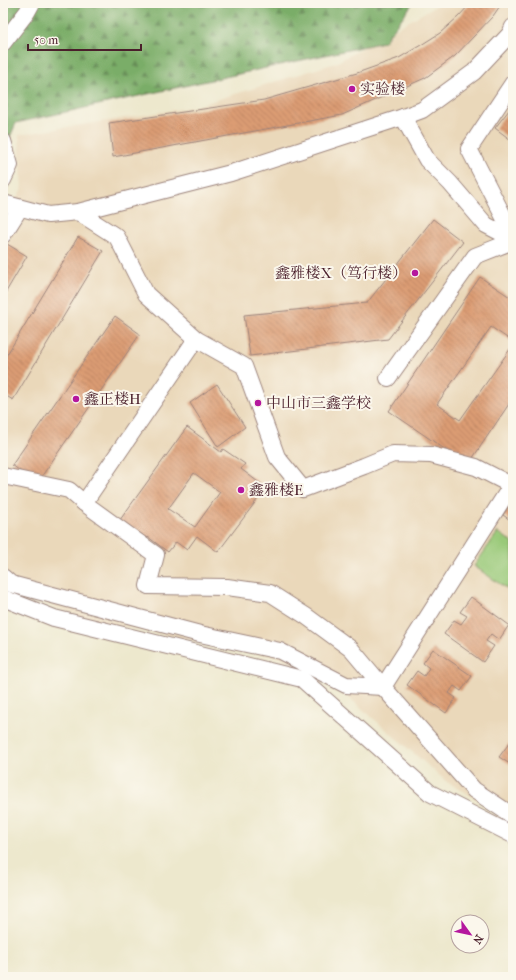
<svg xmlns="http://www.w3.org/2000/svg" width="516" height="980" viewBox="0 0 516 980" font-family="'IM FELL French Canon','Noto Serif SC',serif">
	<defs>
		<pattern id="forest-firs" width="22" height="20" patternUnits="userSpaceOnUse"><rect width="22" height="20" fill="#7aad68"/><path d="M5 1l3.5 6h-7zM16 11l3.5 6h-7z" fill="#668c56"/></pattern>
		<pattern id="building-back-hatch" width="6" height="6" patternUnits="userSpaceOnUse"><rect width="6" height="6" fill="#db9c73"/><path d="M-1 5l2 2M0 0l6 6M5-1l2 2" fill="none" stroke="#b47f5f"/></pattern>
	</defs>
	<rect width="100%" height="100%" fill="#fbf7ec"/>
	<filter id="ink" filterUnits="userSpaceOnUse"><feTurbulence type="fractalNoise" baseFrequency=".025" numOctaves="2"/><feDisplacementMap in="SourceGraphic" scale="8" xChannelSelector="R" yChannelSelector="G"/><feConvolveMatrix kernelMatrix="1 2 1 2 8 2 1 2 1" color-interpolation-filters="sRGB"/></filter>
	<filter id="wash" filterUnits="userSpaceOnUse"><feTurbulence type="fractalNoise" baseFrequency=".012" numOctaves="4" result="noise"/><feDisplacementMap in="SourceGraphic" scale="16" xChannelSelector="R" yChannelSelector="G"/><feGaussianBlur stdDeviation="0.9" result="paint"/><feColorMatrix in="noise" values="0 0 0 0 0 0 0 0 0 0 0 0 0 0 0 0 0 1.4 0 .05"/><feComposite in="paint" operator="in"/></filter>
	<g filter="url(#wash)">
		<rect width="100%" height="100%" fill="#ede8cd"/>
		<polygon fill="#ead8ba" points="441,3 513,3 513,820 447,782 331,682 281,658 86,619 8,589 3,585 3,220 22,189 19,135 193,107 336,63"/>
		<polygon fill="#99c978" stroke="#727452" points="498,532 513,543 513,593 474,566"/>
		<polygon fill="url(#forest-firs)" stroke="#62664a" points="3,3 413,3 384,42 16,123 3,153"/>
		<g id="blocks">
			<g fill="url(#building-back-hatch)" fill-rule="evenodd">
				<polygon points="471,3 502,3 493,16 455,56 425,78 342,115 113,157 109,123 264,100 357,73 399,58 421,45 440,33 458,17"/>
				<polygon points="513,105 513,137 511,140 495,128"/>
				<polygon points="433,219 463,242 388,339 250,356 244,315 367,303"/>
				<polygon points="78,237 103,251 13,400 3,394 3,361"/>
				<polygon points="7,244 27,256 3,297 3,250"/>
				<polygon points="480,277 513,299 513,342 491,327 437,404 460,420 513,345 513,398 468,465 389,411"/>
				<polygon points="115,316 140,334 37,483 12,465"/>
				<polygon points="217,384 245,427 218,447 190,403"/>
				<path d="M187 427 221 452 223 449 245 464 241 469 266 488 218 552 197 536 187 550 176 542 168 552 148 537 143 543 117 524ZM194 473 220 492 195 527 168 509Z"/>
				<polygon points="513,500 513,522 503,515"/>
				<polygon points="471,597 509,625 499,640 491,634 486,641 494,646 483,662 444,634 454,620 461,624 467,616 460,612"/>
				<polygon points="433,649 472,676 461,691 454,686 449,693 456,698 446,713 407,685 417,671 424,676 429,668 423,663"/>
				<polygon points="513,738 513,766 499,757"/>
			</g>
		</g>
	</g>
	<g filter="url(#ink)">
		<use href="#blocks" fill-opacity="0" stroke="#9c847c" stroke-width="1"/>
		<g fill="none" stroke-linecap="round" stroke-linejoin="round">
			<defs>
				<g id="street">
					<polyline points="3,43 27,12 32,3"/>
					<polyline points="513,83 469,149 513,235"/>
					<polyline points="403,117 427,160 450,183 486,225 513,239"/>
					<polyline points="3,141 10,165 3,180"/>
					<polyline points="3,203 48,215 78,212 117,237 146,294 196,339 244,366 277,457 303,489 364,466 393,454 431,455 476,467 511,485"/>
					<polyline points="78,212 231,173 403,117 422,110 474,72 510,34 513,27"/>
					<polyline points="3,235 20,208"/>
					<polyline points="388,378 475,256 513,241"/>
					<polyline points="3,476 69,490 84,503 156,555 148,586 227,587 270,593 306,616 351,649 383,687"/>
					<polyline points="513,483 383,687 474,790 513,816"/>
					<polyline points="84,503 196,339"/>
					<polyline points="3,577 11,584 200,634 280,651 346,685 383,687"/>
					<polyline points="3,598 54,618 302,679 430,793 513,835"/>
				</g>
			</defs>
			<use href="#street" stroke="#9c847c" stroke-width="18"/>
			<use href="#street" stroke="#fff" stroke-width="16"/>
		</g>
	</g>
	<g fill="#b5179e" stroke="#fbf7ec" stroke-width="1.5">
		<circle cx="352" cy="89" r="4"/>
		<circle cx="415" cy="273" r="4"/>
		<circle cx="76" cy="399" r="4"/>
		<circle cx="258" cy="403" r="4"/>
		<circle cx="241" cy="490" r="4"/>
	</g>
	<g text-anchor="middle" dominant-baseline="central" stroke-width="4" stroke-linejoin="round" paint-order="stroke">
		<g font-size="15" fill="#4a1f2b" stroke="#fbf7ec" text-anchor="start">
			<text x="360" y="89">实验楼</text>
			<text x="407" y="273" text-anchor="end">鑫雅楼X（笃行楼）</text>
			<text x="84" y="399">鑫正楼H</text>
			<text x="266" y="403">中山市三鑫学校</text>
			<text x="249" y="490">鑫雅楼E</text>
		</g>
	</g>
	<rect width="516" height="980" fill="none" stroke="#fbf7ec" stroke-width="16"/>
	<g transform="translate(470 934) rotate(123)"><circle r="19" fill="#fbf7ec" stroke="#b4a19f"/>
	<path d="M0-3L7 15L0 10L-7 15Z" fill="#b5179e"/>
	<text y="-6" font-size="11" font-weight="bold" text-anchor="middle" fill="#4a1f2b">N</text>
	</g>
	<path d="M28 44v6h113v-6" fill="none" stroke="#4a1f2b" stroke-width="2"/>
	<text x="34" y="44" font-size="12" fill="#4a1f2b" stroke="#fbf7ec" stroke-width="3" paint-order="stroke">50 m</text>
</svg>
